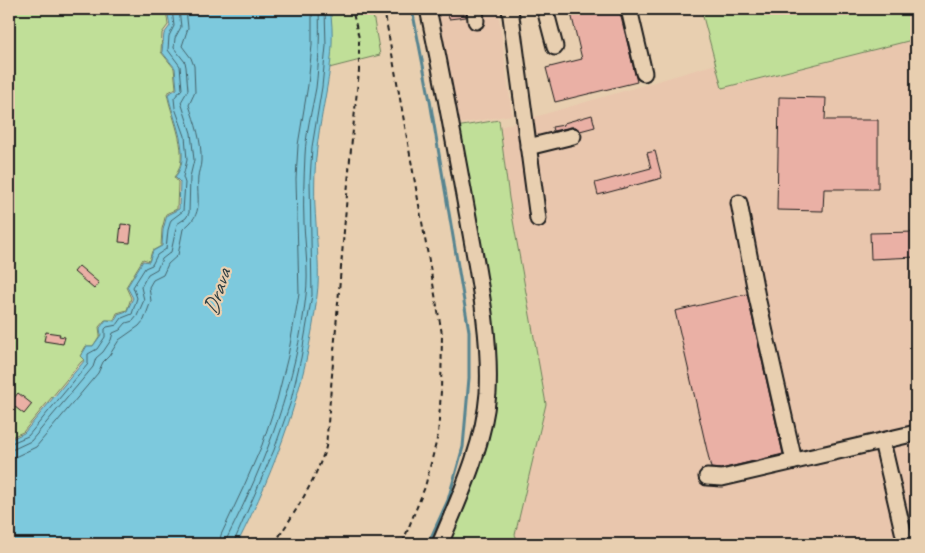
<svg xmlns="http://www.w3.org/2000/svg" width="925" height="553" viewBox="0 0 925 553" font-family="Caveat,sans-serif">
	<rect width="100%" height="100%" fill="#e8cfb0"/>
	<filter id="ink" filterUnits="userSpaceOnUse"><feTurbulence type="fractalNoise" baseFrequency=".02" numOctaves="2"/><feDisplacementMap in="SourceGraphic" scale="10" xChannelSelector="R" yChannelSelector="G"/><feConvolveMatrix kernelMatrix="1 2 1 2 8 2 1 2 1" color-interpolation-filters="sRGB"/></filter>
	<g filter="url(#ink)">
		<g fill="#e9c6ad">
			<polygon points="432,9 498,9 512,115 458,124"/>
			<polygon points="916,39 916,544 520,544 515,535 546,404 509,198 500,127 716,64 723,88"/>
		</g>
		<g fill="#c0df98" stroke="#6e7e5a">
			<path d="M9 9H166L168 25 162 33 161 52 174 68 176 88 167 93C171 117 192 158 174 177L178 182 177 209 166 214 162 229 161 246 152 251 149 261 143 259 126 287 131 298 127 310 117 313 114 320H105L99 327 100 335 93 346H86L80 356 84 360 81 362 23 432 9 438Z"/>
			<polygon points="328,9 372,9 380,55 329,68"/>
			<polygon points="701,9 916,9 916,39 722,88"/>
			<polygon points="499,120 509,198 546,404 515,535 520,544 445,544 491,391 456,127"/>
		</g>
		<path fill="#7dc9dd" stroke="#568490" d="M167 9H330C338 55 322 102 317 148 314 173 314 199 316 224 317 248 320 273 317 296 307 384 277 466 237 544H9V440L24 433 85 360 81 356 87 346H93L101 335 100 328 106 320 115 321 118 314 127 311 133 298 127 287 143 261 149 262 153 251 162 246 163 230 167 215 179 209 180 182 175 177C193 157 172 117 168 94L177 89 175 68 162 52 164 34 170 26Z"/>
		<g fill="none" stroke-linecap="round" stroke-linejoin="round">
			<g stroke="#436169" stroke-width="1">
				<polyline points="9,444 28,436 88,364 88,354 97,349 105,337 105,329 107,327 117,325 122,318 132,314 137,298 133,287 145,268 152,265 157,255 166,249 168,230 171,220 183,211 185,183 183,177 187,160 185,136 175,108 174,98 182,89 180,66 168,50 169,36 174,26 172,9"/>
				<polyline points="9,450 14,449 31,441 93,367 96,358 103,352 111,340 113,333 120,330 126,323 133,321 137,316 144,300 141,287 148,274 157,269 162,259 171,252 177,224 186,218 189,213 190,177 194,160 191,133 181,102 188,90 186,67 185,62 174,48 175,38 181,27 179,9"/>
				<path d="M9 458 17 456 36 447 98 373 103 362 109 356 119 340 139 326 144 320 151 301 149 287 153 280 163 275 168 264 178 255 183 229C205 213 196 200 198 177 198 172 201 167 201 161 202 141 195 123 189 105L195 92 194 66 191 58 182 46 188 28 186 9"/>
				<polyline points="219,544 221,535 244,486 262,445 277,400 288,356 299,294 296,179 298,145 308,85 312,45 312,9"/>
				<path d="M226 544 227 538C266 462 297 380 306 295 309 271 305 247 304 223 303 200 304 178 305 155 306 132 312 110 316 88 319 62 320 35 319 9"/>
				<polyline points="233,544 274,450 290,404 301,358 312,295 310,180 312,147 322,87 326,46 325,9"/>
			</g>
			<polyline stroke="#568490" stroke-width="3" points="412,9 430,101 469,331 469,378 463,447 448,500 428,544"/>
		</g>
		<g fill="#eab0a5" stroke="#1c1c1c">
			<polygon points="447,9 466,9 466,17 449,19"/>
			<polygon points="570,9 619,9 637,82 555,102 546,68 582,59"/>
			<polygon points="779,97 826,98 825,120 878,120 878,189 824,189 823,211 777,210"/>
			<polygon points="592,115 595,127 580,131 576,127 571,127 553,131 552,127 564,125 564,123"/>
			<polygon points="655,151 662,178 598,195 595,183 651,168 647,153"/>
			<polygon points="121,224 132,225 130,243 119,242"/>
			<polygon points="916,232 916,257 871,259 870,233"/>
			<polygon points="79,266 99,283 94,289 74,272"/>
			<polygon points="747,294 783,454 721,469 711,468 675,311"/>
			<polygon points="46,332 60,334 59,336 65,337 63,344 44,341"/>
			<polygon points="18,393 32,404 24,414 10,403"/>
		</g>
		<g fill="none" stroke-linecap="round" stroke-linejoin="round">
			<defs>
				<g id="minor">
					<path d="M428 9C443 78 455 147 468 217 478 275 491 334 488 393 484 446 460 496 440 544"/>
					<polyline points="475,9 476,21"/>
					<polyline points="510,9 538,219"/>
					<polyline points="545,9 555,47"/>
					<polyline points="629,9 644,73"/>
					<polyline points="528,147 573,136"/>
					<polyline points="739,203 757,297 794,461"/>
					<polyline points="882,441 906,544"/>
					<polyline points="707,477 722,478 916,433"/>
				</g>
			</defs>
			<use href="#minor" stroke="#1c1c1c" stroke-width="19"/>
			<g stroke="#1c1c1c" stroke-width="2" stroke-dasharray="5 4" stroke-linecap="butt">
				<polyline points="384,9 442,334 441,391 438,435 425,487 402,544"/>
				<path d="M274 544C295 512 314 484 326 447L350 159 359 71V38L352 9"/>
			</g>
			<use href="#minor" stroke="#e8cfb0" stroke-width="15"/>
		</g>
	</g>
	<g text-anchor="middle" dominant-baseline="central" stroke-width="4.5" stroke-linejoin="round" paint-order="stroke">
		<g font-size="22" font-style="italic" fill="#2f3f43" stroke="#e8cfb0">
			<text transform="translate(217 292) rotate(-72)">Drava</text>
		</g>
	</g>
	<rect width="925" height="553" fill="none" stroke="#e8cfb0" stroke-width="30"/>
	<rect x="15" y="15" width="895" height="523" fill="none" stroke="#1c1c1c" stroke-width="2" filter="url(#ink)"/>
</svg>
